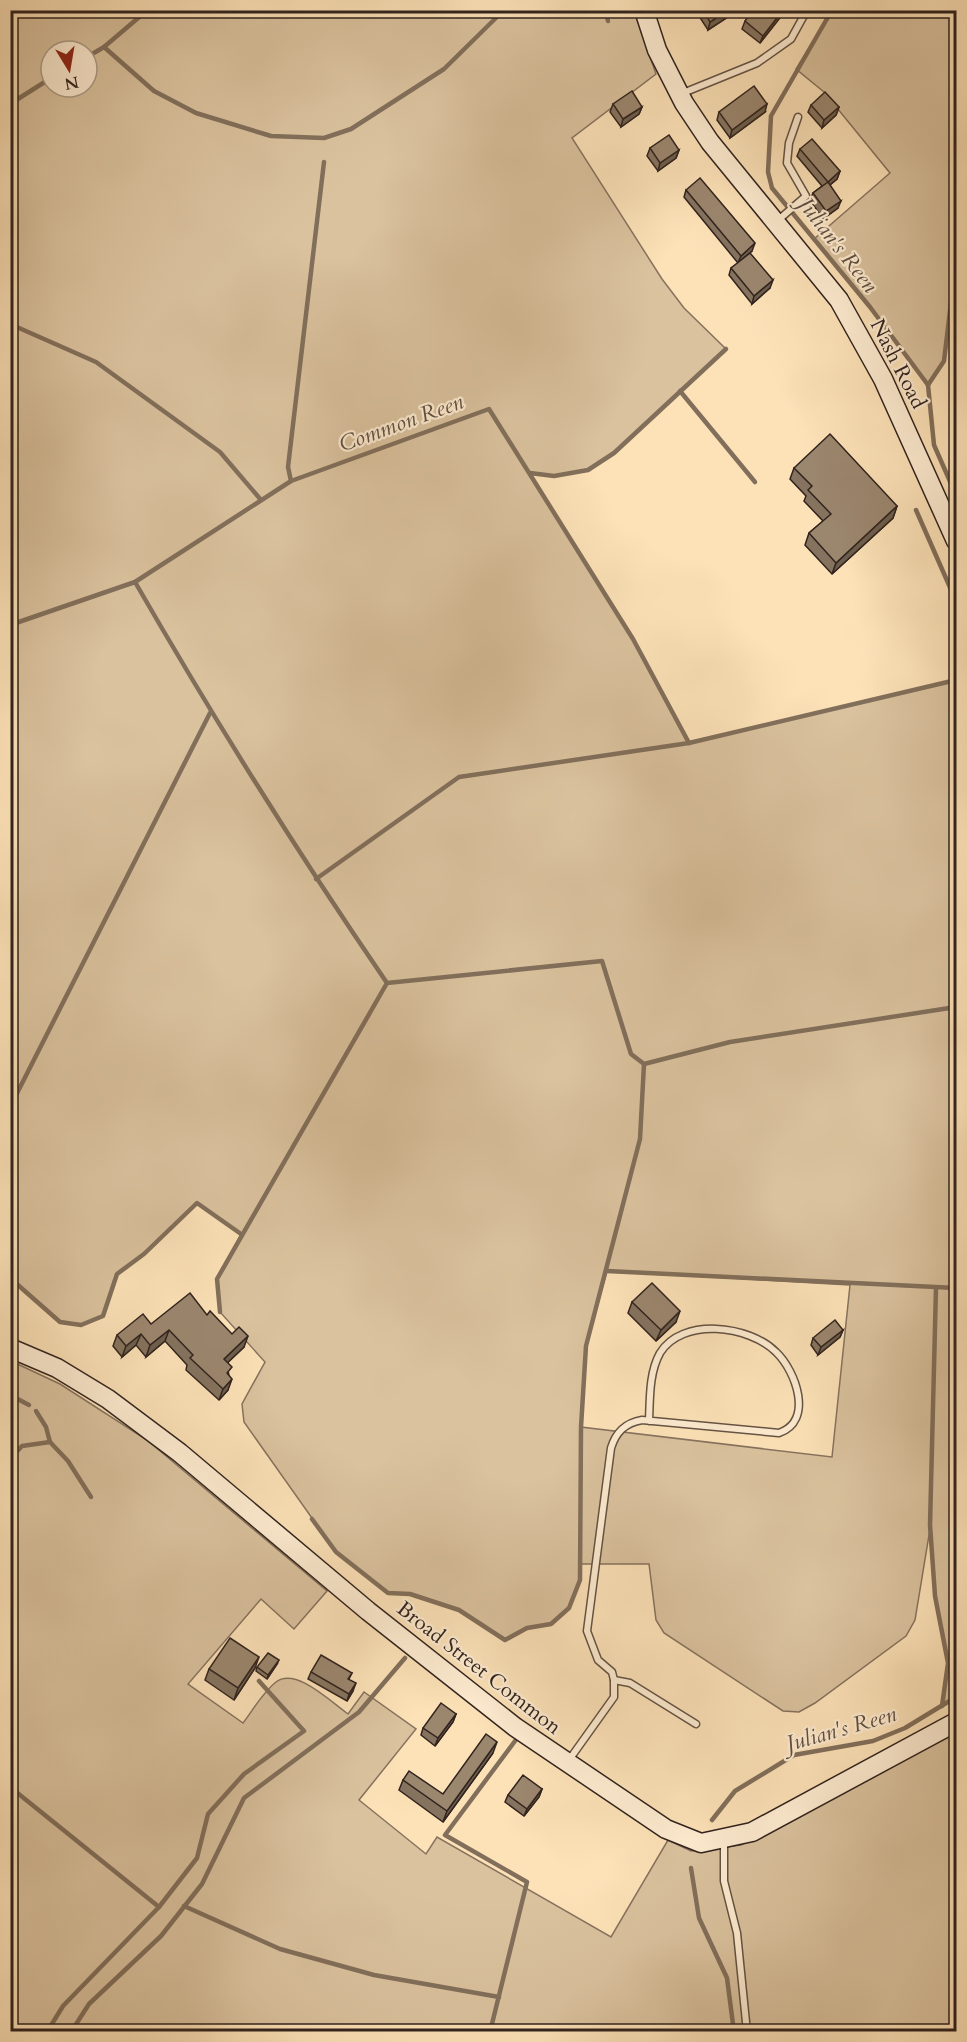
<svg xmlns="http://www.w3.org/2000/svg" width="967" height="2042" viewBox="0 0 967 2042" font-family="Cardo,serif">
	<rect width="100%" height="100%" fill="#fde2b8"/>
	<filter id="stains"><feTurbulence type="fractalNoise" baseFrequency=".00333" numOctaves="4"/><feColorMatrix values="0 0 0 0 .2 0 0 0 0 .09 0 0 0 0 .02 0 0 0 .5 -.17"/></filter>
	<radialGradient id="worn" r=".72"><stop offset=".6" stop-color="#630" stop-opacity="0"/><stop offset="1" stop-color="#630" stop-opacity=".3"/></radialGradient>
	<g fill="#dac29e" stroke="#86725e" stroke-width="1.5" fill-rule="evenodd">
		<path d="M10 11H634L656 74 572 138 662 279 684 308 726 349 614 453 588 470 554 476 530 474 633 639 689 743 956 680V1697L942 1706 948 1663 935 1596 930 1529 915 1620 906 1636 815 1703 799 1712 783 1711 664 1633 656 1620 649 1564H581L580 1580 569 1608 551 1624 527 1628 505 1640 459 1610 410 1594 388 1593 336 1552 244 1422 242 1404 265 1362 220 1312 217 1279 241 1234 197 1203 144 1254 117 1274 103 1316 81 1325 60 1322 11 1278ZM51 51H87V87H51ZM607 1271 850 1285 832 1457 581 1427 586 1346Z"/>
		<polygon points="832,11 956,11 956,288 952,294 944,361 928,385 870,307 814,239 890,173 824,92 796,69"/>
		<path d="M11 1361 60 1384 147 1440 327 1591 294 1629 261 1599 188 1684 243 1723C253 1710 263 1692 276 1682 296 1667 331 1702 348 1714L364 1692 416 1729 359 1800 426 1854 437 1837 611 1937 668 1840 691 1851 741 1845 956 1733V2031L11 2032Z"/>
	</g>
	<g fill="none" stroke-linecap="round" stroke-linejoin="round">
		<g stroke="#826f5b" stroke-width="4.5">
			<polyline points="605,10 608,21"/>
			<polyline points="832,10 771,116 768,172 772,188 870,307 928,385 934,445 956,495"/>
			<polyline points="104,47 154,91 196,113 271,136 324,138 351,129 444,69 504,10"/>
			<polyline points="87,57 104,47 144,13 141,10"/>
			<polyline points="10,104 51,78"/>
			<polyline points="10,324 96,362 220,452 261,500"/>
			<polyline points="928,385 944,361 952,294 956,288"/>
			<polyline points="680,391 755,482"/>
			<polyline points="530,473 554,476 588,470 614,453 726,349"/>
			<polyline points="291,481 288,467 324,162"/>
			<polyline points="916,510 956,601"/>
			<path d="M135 582C214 719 297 852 387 983L602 961 631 1054 644 1064 730 1042 956 1007"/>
			<polyline points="10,625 135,582 291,481 489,409 633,639 689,743"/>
			<polyline points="316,879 459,777 689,743 956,680"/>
			<polyline points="10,1107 210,713"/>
			<polyline points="607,1271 956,1288"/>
			<polyline points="10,1278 60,1322 81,1325 103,1316 117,1274 144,1254 197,1203 241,1234"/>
			<polyline points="936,1288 930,1525 935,1596 948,1663 942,1706"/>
			<polyline points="220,1312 217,1279 387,983"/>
			<polyline points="10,1395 29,1405"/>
			<polyline points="36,1411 46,1427 50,1442"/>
			<polyline points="10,1459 22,1446 50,1442 68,1461 91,1497"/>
			<polyline points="312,1519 336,1552 388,1593 410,1594 459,1610 505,1640 527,1628 551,1624 569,1608 580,1580 581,1427 586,1346 640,1139 644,1064"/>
			<polyline points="10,1787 159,1907"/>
			<polyline points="712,1820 735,1791 794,1755 873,1741 905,1728 956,1697"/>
			<polyline points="691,1868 699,1918 727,1978 734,2032"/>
			<polyline points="184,1906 280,1949 374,1975 499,1997"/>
			<polyline points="47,2032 63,2006 159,1907 197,1858 208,1814 244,1774 304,1731 259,1681"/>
			<polyline points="71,2032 89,2004 161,1936 202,1884 244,1798 359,1712 405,1658"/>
			<polyline points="490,2032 527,1882 445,1835 515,1741"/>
		</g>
		<defs>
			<g id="lane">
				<polyline points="683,93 757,63 791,39 807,10"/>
				<polyline points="776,222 806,196 787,163 789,143 798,117"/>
				<polyline points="614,1680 630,1683 696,1724"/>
				<path d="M569 1760 614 1697V1680L612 1672 598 1660 587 1631 611 1448C616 1432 625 1423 642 1420L779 1433C814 1421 796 1371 776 1352 749 1325 682 1317 660 1353 649 1373 650 1398 649 1421"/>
				<polyline points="724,1841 724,1881 737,1933 747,2032"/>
			</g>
			<g id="secondary">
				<polyline points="644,10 657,50 684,103 710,142 839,300 883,379 956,541"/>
				<polyline points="10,1348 57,1368 108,1399 180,1453 368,1611 515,1727 666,1829 701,1843 752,1832 956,1722"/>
			</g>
		</defs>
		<use href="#lane" stroke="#645344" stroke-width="9"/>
		<use href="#secondary" stroke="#31231e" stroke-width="21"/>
		<use href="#lane" stroke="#feecd1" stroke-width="6"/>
		<use href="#secondary" stroke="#feecd1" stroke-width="18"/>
	</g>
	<g fill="#85735f" stroke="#31231e" stroke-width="1.5">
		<polygon points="698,10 735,10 734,13 708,30 697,13"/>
		<polygon points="753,10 786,10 760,43 742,29 745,21"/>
		<polygon points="613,104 642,107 639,114 621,127 610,112"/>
		<polygon points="811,105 839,107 836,115 822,128 808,112"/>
		<polygon points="719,112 765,112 730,138 717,120"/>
		<polygon points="650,148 679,150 676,158 658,171 647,156"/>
		<polygon points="800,149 840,171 837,179 830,185 838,208 823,219 810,200 813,193 822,186 797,156"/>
		<polygon points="686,190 752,251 746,256 770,288 752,304 729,275 731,268 738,263 684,197"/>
		<polygon points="794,468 897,506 893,518 832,574 805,545 809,533 823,521 804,501 806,496 790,479"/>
		<polygon points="632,1302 676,1322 656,1341 628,1313"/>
		<polygon points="207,1315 244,1347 227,1363 229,1376 228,1390 219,1400 186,1370 187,1365 165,1341 146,1357 136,1345 122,1357 113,1346 117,1335 151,1324"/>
		<polygon points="843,1330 840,1337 818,1355 811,1345 813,1338"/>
		<polygon points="277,1664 267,1679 256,1671 257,1667"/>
		<polygon points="255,1668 234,1700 205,1680 209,1669"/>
		<polygon points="311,1672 352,1673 349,1679 353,1691 347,1701 308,1679"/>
		<polygon points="456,1714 453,1722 435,1746 421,1735 423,1728"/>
		<polygon points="493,1753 443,1822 399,1790 403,1780 443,1794"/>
		<polygon points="542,1789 539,1797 524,1816 505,1802 508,1795"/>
	</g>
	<g fill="#6c5e4d" stroke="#31231e" stroke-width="1.5">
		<polygon points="729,10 735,10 734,13 708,30 710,22"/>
		<polygon points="783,10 786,10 760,43 763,36"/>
		<polygon points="767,104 765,112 730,138 732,130"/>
		<polygon points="642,107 639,114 621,127 623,119"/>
		<polygon points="839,107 836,115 822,128 824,120"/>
		<polygon points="679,150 676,158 658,171 660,163"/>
		<polygon points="840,171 837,179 825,189 828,182"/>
		<polygon points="841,201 838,208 823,219 826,211"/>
		<polygon points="755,243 752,251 738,263 741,256"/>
		<polygon points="773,280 770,288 752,304 754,296"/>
		<polygon points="897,506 893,518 832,574 836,563"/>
		<polygon points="680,1311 676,1322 656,1341 661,1330"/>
		<polygon points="169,1330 165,1341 146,1357 150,1345"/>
		<polygon points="843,1330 840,1337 818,1355 821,1347"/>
		<polygon points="141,1334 136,1345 122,1357 126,1346"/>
		<polygon points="248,1336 244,1347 220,1370 224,1359"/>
		<polygon points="232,1379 228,1390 219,1400 223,1389"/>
		<polygon points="259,1657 255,1668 234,1700 238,1688"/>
		<polygon points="279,1660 277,1664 267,1679 268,1675"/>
		<polygon points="356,1683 353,1691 347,1701 349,1694"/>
		<polygon points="456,1714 453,1722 435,1746 438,1738"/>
		<polygon points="497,1742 493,1753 443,1822 447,1811"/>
		<polygon points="542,1789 539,1797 524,1816 527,1809"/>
	</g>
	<g fill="#9b866e" stroke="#31231e" stroke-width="1.5">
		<polygon points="703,10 729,10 710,22"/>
		<polygon points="753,10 783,10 763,36 745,21"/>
		<polygon points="754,86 767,104 732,130 719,112"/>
		<polygon points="632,91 642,107 623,119 613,104"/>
		<polygon points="825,92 839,107 824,120 811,105"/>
		<polygon points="669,135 679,150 660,163 650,148"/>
		<polygon points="812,139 840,171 828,182 800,149"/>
		<polygon points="700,178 755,243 741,256 686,190"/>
		<polygon points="828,182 841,201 826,211 813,193"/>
		<polygon points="750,253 773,280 754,296 731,268"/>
		<polygon points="830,434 897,506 836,563 809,533 831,514 808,490 812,486 794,468"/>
		<polygon points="652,1283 680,1311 661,1330 632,1302"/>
		<polygon points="190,1293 207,1315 210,1311 232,1334 239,1327 248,1336 224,1359 232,1367 227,1373 232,1379 223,1389 190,1358 193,1355 169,1330 150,1345 141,1334 126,1346 117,1335 143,1314 151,1324"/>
		<polygon points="835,1320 843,1330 821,1347 813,1338"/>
		<polygon points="230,1638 259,1657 238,1688 209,1669"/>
		<polygon points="268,1653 279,1660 268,1675 257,1667"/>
		<polygon points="321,1655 352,1673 348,1679 356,1683 349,1694 311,1672"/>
		<polygon points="441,1703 456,1714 438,1738 423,1728"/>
		<polygon points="486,1734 497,1742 447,1811 403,1780 409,1771 443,1794"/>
		<polygon points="523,1775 542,1789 527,1809 508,1795"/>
	</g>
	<g text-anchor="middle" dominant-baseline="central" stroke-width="4.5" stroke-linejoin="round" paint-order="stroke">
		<g font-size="21" fill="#31231e" stroke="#feecd1">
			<text transform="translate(898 364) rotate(63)">Nash Road</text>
			<text transform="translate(479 1668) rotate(38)">Broad Street Common</text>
		</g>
		<g font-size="22" font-style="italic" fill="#604f42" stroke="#feecd1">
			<text transform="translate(838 245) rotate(52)">Julian's Reen</text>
			<text transform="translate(401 423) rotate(-20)">Common Reen</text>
			<text transform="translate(841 1729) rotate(-16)">Julian's Reen</text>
		</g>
	</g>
	<rect width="967" height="2042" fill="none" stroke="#fde2b8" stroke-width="36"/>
	<rect x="12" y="12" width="943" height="2018" fill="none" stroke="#31231e" stroke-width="3"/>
	<rect x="18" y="18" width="931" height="2006" fill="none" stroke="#31231e" stroke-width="1.5"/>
	<g transform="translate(69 69) rotate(169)"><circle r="28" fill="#feecd1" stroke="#ac9c89" stroke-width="1.5"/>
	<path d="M0-4.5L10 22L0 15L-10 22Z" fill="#8f2418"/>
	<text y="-9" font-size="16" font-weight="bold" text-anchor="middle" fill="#31231e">N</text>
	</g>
	<rect width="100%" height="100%" filter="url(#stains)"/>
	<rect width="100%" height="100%" fill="url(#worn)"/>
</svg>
